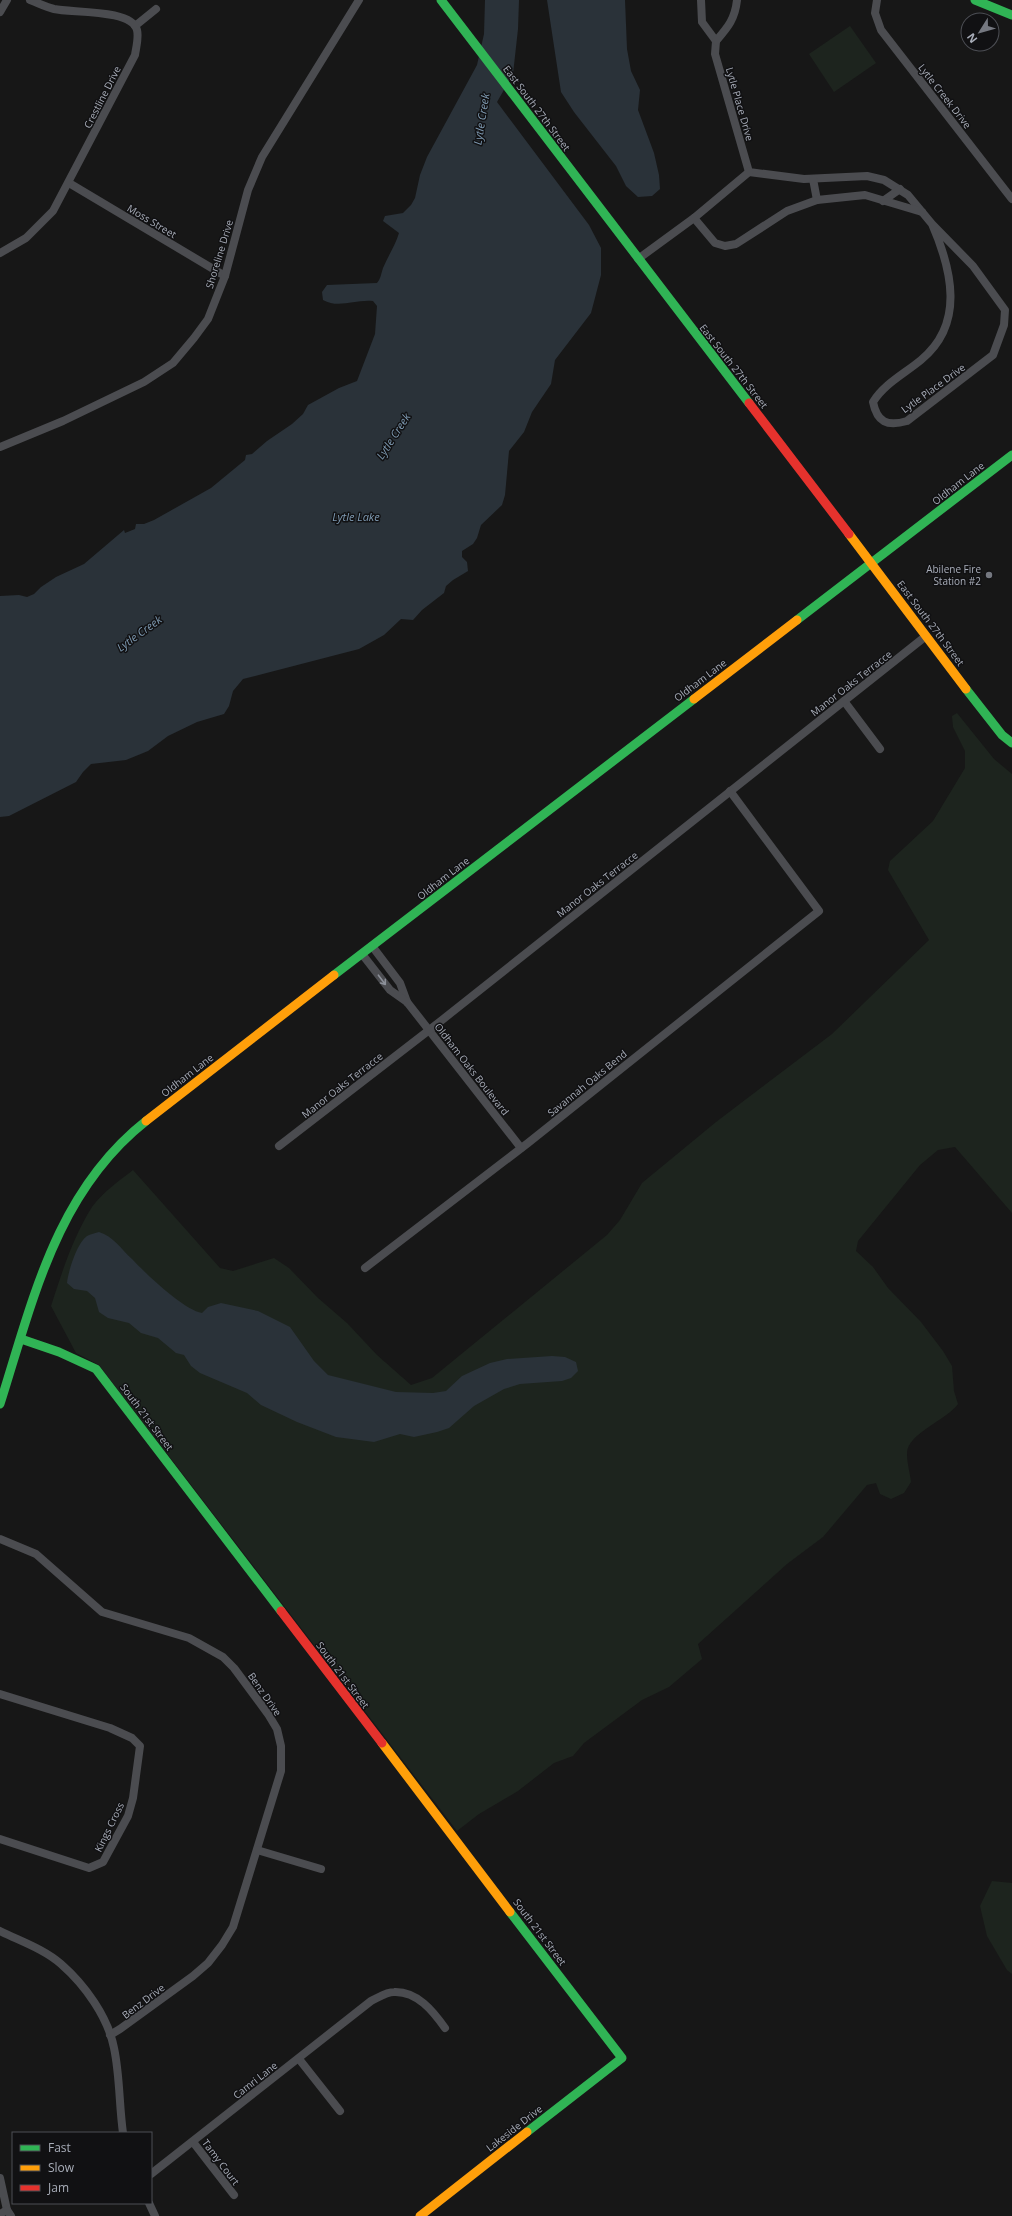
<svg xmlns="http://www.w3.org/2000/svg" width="1012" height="2216" viewBox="0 0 1012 2216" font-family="'Open Sans',sans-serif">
	<rect width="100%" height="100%" fill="#171717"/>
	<g fill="#1d241e">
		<polygon points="850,26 876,63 834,92 809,54"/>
		<path d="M957 713 994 759 1012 774V1213L955 1147 938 1150 920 1165 858 1241 856 1251 873 1267 888 1288 921 1322 943 1351 952 1366 954 1391 958 1404C947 1420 906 1434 907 1454 907 1463 910 1473 911 1482L904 1493 891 1499 880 1494 876 1483 867 1485 823 1537 787 1564 698 1644 702 1659 669 1687 642 1700 584 1743 573 1756 554 1763 518 1791 479 1814 457 1831 99 1365 76 1353 51 1306C62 1272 73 1237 92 1207 103 1192 119 1181 133 1170L220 1268 233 1271 274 1258 289 1268 318 1298 347 1323 377 1355 411 1385 432 1378 607 1235 620 1220 642 1183 716 1122 832 1034 929 940 888 870 890 861 933 821 965 768V751L953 727 952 716Z"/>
		<polygon points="992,1881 1012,1883 1012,1974 1007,1970 987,1936 980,1906"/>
	</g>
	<g fill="#2a3239">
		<path d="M485 0H519L518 29 513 74 497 102 589 225 601 248V275L591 313 555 360 551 384 532 412 524 432 509 451 505 495 502 505 481 525 477 538 473 544 462 551V557L467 562 468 571 453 580 446 586 444 593 422 610 413 620 401 619 384 635 359 649 243 679 233 691 229 706 224 714 197 722 168 736 148 751 126 760 91 764 83 772 76 782 9 816 0 817V596L19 595 27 597 34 594 41 587 56 577 84 564 124 530 125 533 135 529 136 524H144L154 520 211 488 245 460 246 455 252 454 267 441 292 424 303 414 308 405 339 388 357 381 375 334 377 306 373 301C355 299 339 309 323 300L322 292 327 285 377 283C381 278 381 274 383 268 388 256 395 246 399 233L383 221 385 216 403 213 411 205 415 198 420 175 427 157 477 65 484 34Z"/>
		<polygon points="547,0 625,0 627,49 631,71 640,90 638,110 654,153 659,175 660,189 652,196 638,197 626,186 616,166 574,112 561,92"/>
		<path d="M99 1232C113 1236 121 1249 132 1259 146 1274 184 1310 202 1313L208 1307 221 1303 258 1311 290 1327 314 1361 328 1375 396 1392 433 1393 446 1391 462 1376 490 1363 507 1359 552 1356 565 1357 576 1362 578 1371 571 1378 562 1381 520 1384 504 1389 474 1406 449 1428 437 1432 414 1437 400 1434 374 1442 336 1437 297 1422 261 1405 247 1393 200 1373 191 1366 184 1355 176 1353 158 1338 141 1333 129 1323 108 1318 99 1312 95 1298 87 1291 74 1289 67 1283C68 1272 77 1243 87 1236 90 1234 96 1233 99 1232Z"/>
	</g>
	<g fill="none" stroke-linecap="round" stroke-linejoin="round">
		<g stroke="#4b4c50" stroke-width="8">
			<path d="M701 0 702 22 716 41 715 54 749 172 804 179 867 176 884 180 908 195 932 224 973 266 1005 310 1004 325 993 355 907 421C887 427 877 422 873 402 884 384 904 374 921 360 965 324 952 270 932 224"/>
			<polyline points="877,0 875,13 881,30 1012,199"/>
			<polyline points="0,12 7,0"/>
			<polyline points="135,26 156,9"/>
			<path d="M716 41C728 27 735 19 737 0"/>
			<polyline points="813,179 817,200"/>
			<polyline points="69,183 225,276"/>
			<polyline points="883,201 900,189"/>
			<polyline points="694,218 715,243 725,246 736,244 787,211 817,200 865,195 922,212"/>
			<path d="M0 253 26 238 53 211 135 55C136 48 139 38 137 30 132 9 72 13 54 9 46 7 38 3 30 0"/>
			<polyline points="638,259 694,218 749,172"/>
			<polyline points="0,447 63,421 144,382 173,363 194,338 208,319 225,276 248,190 262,157 359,0"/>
			<polyline points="844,701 880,749"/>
			<polyline points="372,946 400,983 407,1002"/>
			<polyline points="362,954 390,990 407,1002 521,1148"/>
			<polyline points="279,1146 437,1024 926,636"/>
			<polyline points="365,1268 528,1143 819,911 730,791"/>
			<polyline points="0,1539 36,1554 102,1612 189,1638 223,1657 234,1668 268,1714 277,1729 281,1746 281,1771 233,1927 222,1945 208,1963 193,1976 120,2029 110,2035"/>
			<polyline points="0,1694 110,1728 132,1738 140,1746 133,1798 128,1816 103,1862 89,1868 0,1839"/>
			<polyline points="257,1850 321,1869"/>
			<path d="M0 1931C20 1941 44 1949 61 1964 85 1985 108 2017 114 2048 120 2076 119 2105 123 2133"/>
			<polyline points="299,2059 340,2111"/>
			<polyline points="193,2142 234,2195"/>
			<path d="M151 2174 371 2001C378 1998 386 1992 394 1992 417 1991 433 2011 445 2028"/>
			<polyline points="0,2178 7,2210 11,2216"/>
			<polyline points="149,2203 155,2216"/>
			<polyline points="0,2214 7,2210"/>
		</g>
		<g stroke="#30b455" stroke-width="9">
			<polyline points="441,0 749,403"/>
			<polyline points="975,0 1012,15"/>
			<polyline points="797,620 1012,455"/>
			<polyline points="966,689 1002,735 1012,743"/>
			<polyline points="334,975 694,699"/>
			<polyline points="21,1339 59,1352 96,1369 281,1611"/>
			<path d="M0 1404C33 1300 56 1192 146 1121"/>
			<polyline points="510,1912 622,2058 527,2132"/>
		</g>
		<g stroke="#ff9f0a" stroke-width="9">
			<polyline points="849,534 966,689"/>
			<polyline points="694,699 797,620"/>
			<polyline points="146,1121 334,975"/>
			<polyline points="382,1743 510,1912"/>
			<polyline points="420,2216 527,2132"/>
		</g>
		<g stroke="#e5322d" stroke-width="9">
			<polyline points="749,403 849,534"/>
			<polyline points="281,1611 382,1743"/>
		</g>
	</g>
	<defs><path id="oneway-shaft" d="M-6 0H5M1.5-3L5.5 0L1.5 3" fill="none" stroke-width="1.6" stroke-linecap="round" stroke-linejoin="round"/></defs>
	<use stroke="#8c9099" href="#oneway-shaft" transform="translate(382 980) rotate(53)"/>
	<circle fill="#757880" stroke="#111113" stroke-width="1.5" cx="989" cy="575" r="4"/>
	<g text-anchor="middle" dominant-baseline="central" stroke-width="3" stroke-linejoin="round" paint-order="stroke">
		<g font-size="10" fill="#a8adb8" stroke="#111113">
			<text transform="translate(945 96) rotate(52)">Lytle Creek Drive</text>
			<text transform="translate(102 97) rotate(-63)">Crestline Drive</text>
			<text transform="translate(740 104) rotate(74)">Lytle Place Drive</text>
			<text transform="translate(537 108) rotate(53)">East South 27th Street</text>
			<text transform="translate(152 221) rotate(31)">Moss Street</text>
			<text transform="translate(219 254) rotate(-73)">Shoreline Drive</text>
			<text transform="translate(734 366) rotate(52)">East South 27th Street</text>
			<text transform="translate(933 388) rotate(-36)">Lytle Place Drive</text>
			<text transform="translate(958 483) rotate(-38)">Oldham Lane</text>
			<text transform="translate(931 623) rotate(53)">East South 27th Street</text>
			<text transform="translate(700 680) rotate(-37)">Oldham Lane</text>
			<text transform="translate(851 683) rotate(-38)">Manor Oaks Terracce</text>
			<text transform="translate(443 878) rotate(-38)">Oldham Lane</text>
			<text transform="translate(597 884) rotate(-38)">Manor Oaks Terracce</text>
			<text transform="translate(472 1069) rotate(52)">Oldham Oaks Boulevard</text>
			<text transform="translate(187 1075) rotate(-38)">Oldham Lane</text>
			<text transform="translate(587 1083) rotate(-39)">Savannah Oaks Bend</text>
			<text transform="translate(342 1085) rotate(-38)">Manor Oaks Terracce</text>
			<text transform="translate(147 1417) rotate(53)">South 21st Street</text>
			<text transform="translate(343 1675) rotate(53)">South 21st Street</text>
			<text transform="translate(265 1694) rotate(55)">Benz Drive</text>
			<text transform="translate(109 1827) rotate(-64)">Kings Cross</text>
			<text transform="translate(540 1932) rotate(53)">South 21st Street</text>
			<text transform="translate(143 2001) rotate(-37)">Benz Drive</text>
			<text transform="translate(255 2080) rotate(-38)">Camri Lane</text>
			<text transform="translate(514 2128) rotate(-38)">Lakeside Drive</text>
			<text transform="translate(221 2162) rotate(53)">Tamy Court</text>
		</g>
		<g font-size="10" fill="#a8adb8" stroke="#111113" text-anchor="end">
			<text x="981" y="569">Abilene Fire<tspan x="981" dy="12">Station #2</tspan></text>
		</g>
		<g font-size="11" font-style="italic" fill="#7f9bb3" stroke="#111113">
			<text transform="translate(481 119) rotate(-81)">Lytle Creek</text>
			<text transform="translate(393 436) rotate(-57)">Lytle Creek</text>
			<text x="356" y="516">Lytle Lake</text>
			<text transform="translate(139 633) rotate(-36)">Lytle Creek</text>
		</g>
	</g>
	<rect x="12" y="2132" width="140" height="72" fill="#111113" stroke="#4d4f55"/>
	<rect x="20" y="2145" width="20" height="6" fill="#30b455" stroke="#4d4f55"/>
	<text x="48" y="2152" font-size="12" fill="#a8adb8">Fast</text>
	<rect x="20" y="2165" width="20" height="6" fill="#ff9f0a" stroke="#4d4f55"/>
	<text x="48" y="2172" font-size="12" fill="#a8adb8">Slow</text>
	<rect x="20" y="2185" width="20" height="6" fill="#e5322d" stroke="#4d4f55"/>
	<text x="48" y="2192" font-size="12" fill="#a8adb8">Jam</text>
	<g transform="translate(980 32) rotate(233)"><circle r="19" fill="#111113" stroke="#4d4f55"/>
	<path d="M0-3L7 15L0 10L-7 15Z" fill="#757880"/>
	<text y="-6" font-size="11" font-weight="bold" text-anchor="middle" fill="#a8adb8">N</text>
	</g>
</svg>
